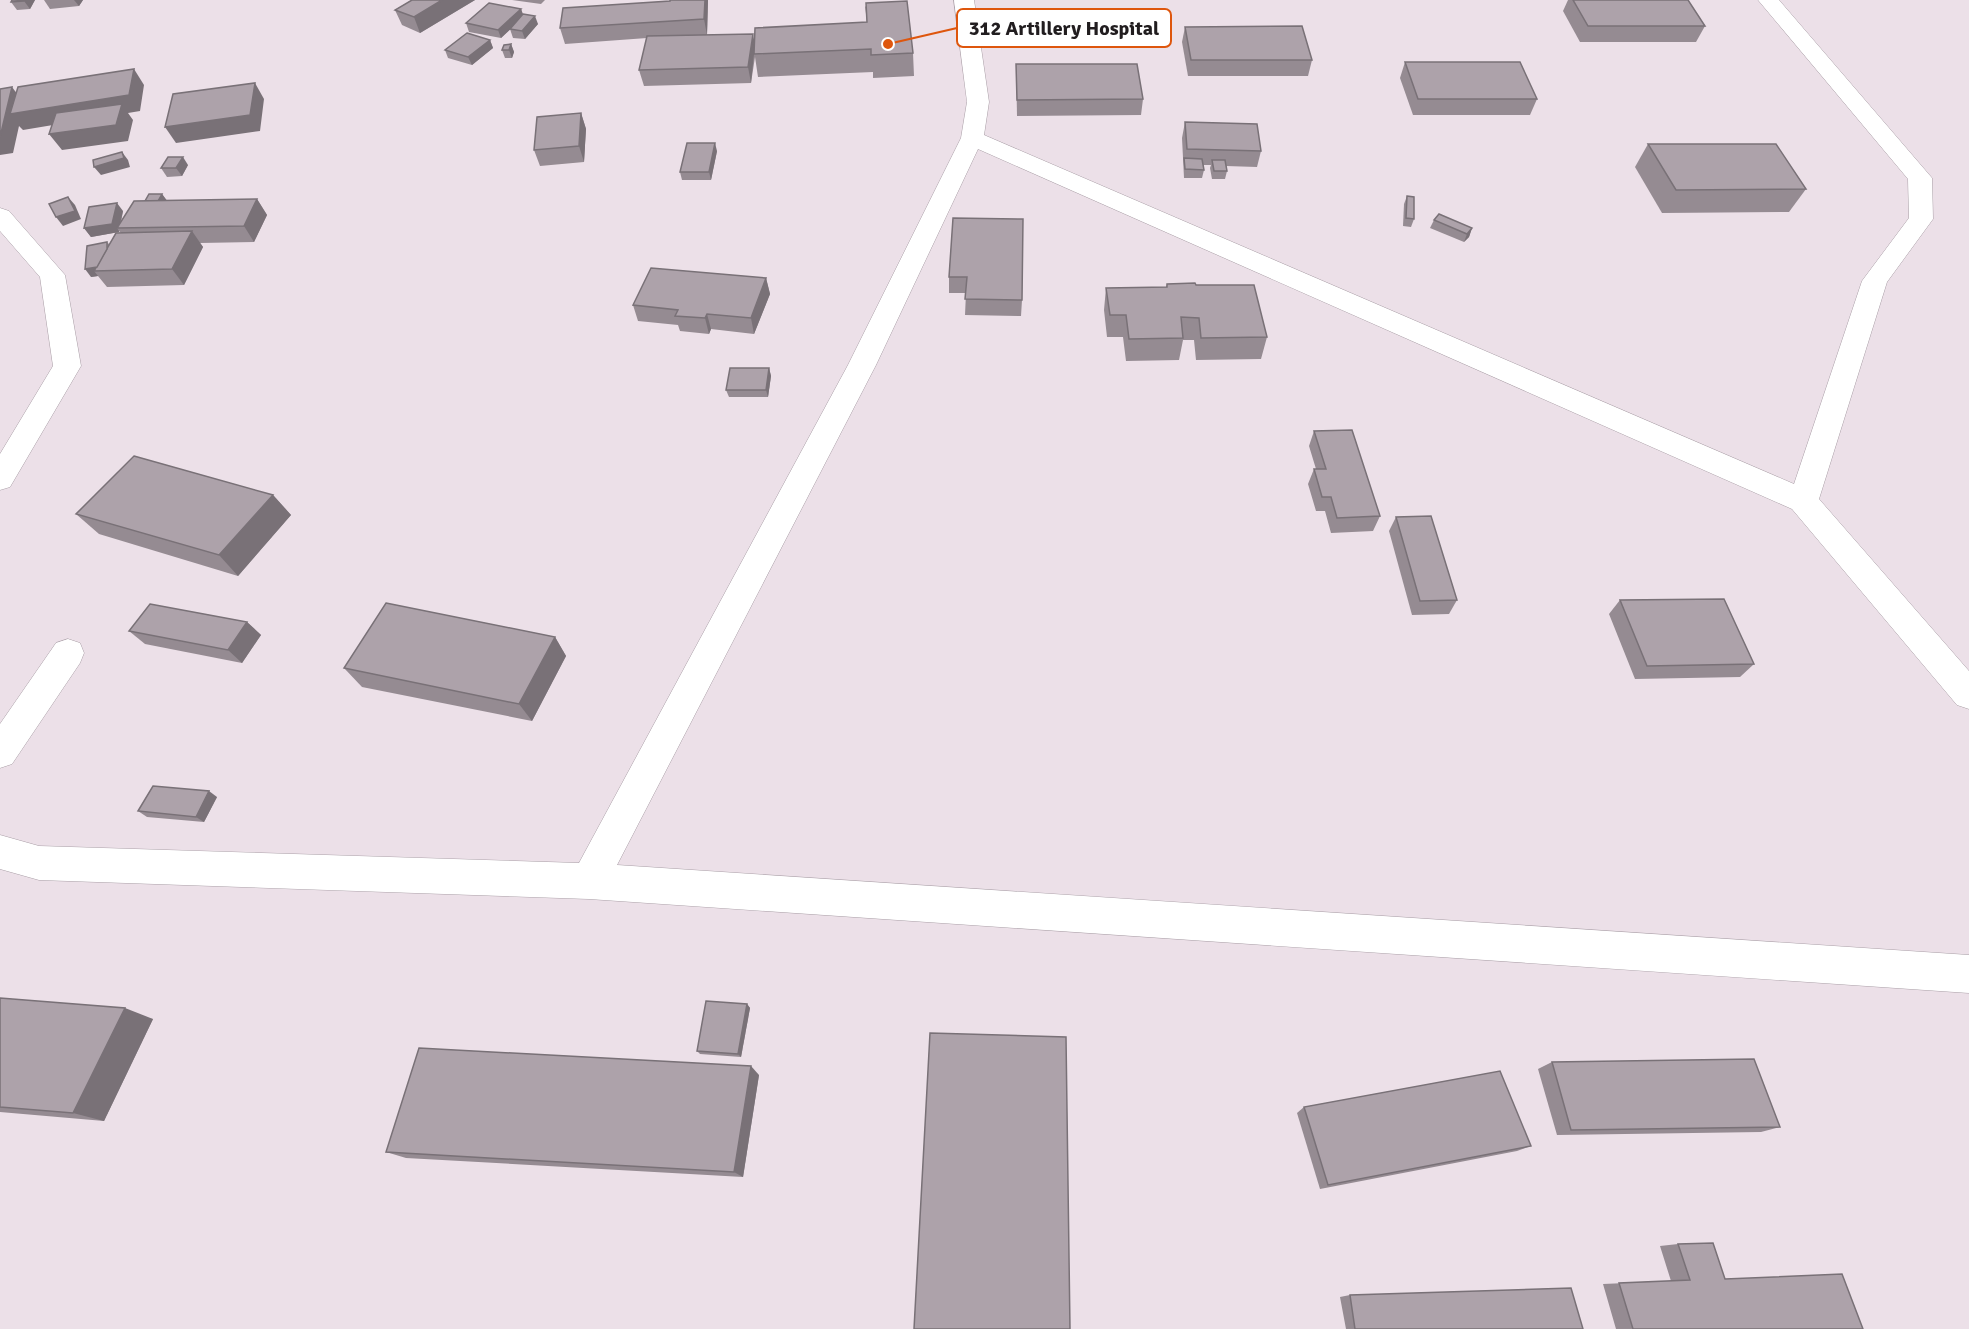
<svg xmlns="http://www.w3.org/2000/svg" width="1969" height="1329" viewBox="0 0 1969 1329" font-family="Signika,sans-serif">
	<rect width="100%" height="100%" fill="#ece0e8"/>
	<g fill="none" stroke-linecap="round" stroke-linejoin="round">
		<defs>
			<g id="minor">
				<polygon points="954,0 974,0 989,102 984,135 1794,484 1862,281 1909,218 1908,179 1758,0 1779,0 1932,178 1933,219 1887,282 1819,499 1969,671 1969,709 1957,705 1792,509 978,149 876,365 617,865 1969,955 1969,993 589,899 39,880 0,869 0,835 39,846 579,863 848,365 961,138 967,102"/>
				<polygon points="0,208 9,211 65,275 81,366 10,487 0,490 0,454 53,366 40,277 0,231"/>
				<polygon points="68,639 80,643 84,653 80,663 12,764 0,768 0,724 56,643"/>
			</g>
		</defs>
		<use href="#minor" stroke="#a99ea6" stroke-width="1"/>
		<use href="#minor" fill="#fff" fill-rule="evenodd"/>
	</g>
	<g fill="#958b92">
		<polygon points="35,0 30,9 17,10 11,2"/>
		<polygon points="44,0 83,0 79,6 50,9"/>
		<polygon points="412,0 475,0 420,33 402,25 395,10"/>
		<polygon points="512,0 545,0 541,4"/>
		<polygon points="670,0 708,0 707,35 695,35 754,44 867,22 865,6 913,53 914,76 873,78 873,72 758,77 755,57 751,83 644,86 639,70 647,38 565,44 560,28 670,1"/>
		<polygon points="1568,0 1688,0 1705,26 1696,42 1580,42 1563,11"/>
		<polygon points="521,9 523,15 538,24 525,39 513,38 510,29 501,38 469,32 466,23"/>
		<polygon points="1185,27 1312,60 1308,76 1188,76 1182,42"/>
		<polygon points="490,40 493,48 472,65 448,58 445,50"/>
		<polygon points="511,44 514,52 512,58 505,58 502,50"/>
		<polygon points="1405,62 1537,99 1530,115 1413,115 1400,78"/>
		<polygon points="1016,64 1143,99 1141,115 1017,116"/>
		<polygon points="581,113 586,129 584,162 540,166 534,150"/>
		<polygon points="1185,122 1261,151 1257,167 1226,166 1227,171 1225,179 1212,179 1210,168 1211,165 1203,165 1204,170 1202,178 1184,178 1182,138"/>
		<polygon points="1648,144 1806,189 1789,212 1662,213 1635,167"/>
		<polygon points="717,151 711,180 682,180 680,172"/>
		<polygon points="188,165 182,176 167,177 161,168"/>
		<polygon points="162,194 167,201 257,199 267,215 254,242 200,243 203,247 184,285 107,287 98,276 91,277 107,242 110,245 121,233 119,231 119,232 91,237 84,228 123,211 121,223 145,201"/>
		<polygon points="1407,196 1414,219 1411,227 1403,226 1404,204"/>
		<polygon points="953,218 1022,300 1021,316 965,315 966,293 949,293 949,277"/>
		<polygon points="1434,220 1472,228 1469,237 1464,242 1430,228"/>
		<polygon points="766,278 770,294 754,334 711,329 709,334 680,331 678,325 638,321 633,305"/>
		<polygon points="1167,284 1196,285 1267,337 1261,359 1196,360 1194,340 1183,340 1179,360 1126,361 1123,337 1107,337 1104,310 1106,288 1166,287"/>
		<polygon points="769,368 771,376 768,397 729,397 726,390"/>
		<polygon points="1314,431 1380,516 1373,531 1331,533 1325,511 1316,511 1308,484 1314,469 1316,469 1309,446"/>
		<polygon points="273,495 291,515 238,576 99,534 76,514"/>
		<polygon points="1396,517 1457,600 1449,614 1412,615 1389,531"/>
		<polygon points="1620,600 1754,664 1740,677 1635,679 1609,614"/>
		<polygon points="247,622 261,635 242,663 145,644 129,631"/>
		<polygon points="555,637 566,656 532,721 362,687 344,668"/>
		<polygon points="217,797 204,822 147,817 138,811"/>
		<polygon points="0,998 153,1019 104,1121 0,1112"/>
		<polygon points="747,1004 750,1008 741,1057 700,1054 697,1051"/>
		<polygon points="1552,1062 1780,1127 1761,1132 1557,1135 1538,1069"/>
		<polygon points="759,1075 743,1177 406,1158 386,1152"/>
		<polygon points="1304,1107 1531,1146 1517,1151 1320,1189 1297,1113"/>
		<polygon points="1678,1244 1725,1279 1863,1329 1616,1329 1603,1284 1671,1281 1660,1246"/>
		<polygon points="1350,1295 1583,1329 1346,1329 1340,1297"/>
	</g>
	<g fill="#797177">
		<polygon points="25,0 35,0 30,9 24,1"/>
		<polygon points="74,0 83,0 79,6"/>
		<polygon points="442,0 475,0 420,33 414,17"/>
		<polygon points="705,0 708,0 707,35 704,19"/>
		<polygon points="521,9 524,17 501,38 498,30"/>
		<polygon points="535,16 538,24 525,39 522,31"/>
		<polygon points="753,34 756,50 754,54 751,83 748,67"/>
		<polygon points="490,40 493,48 472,65 468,57"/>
		<polygon points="511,44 514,52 512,58 509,50"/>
		<polygon points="134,69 144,85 140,111 128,113 133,120 128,141 62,150 49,134 119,114 23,130 19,126 13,153 0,155 0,137 12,87 24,103"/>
		<polygon points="255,83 264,99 260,131 176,143 165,127"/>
		<polygon points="581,113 586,129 584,162 579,146"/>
		<polygon points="715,143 717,151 711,180 709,172"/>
		<polygon points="122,152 128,160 130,167 101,175 94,167"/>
		<polygon points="183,157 188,165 182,176 176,168"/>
		<polygon points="162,194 168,202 157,203"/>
		<polygon points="68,197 75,205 81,219 63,226 56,217"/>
		<polygon points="257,199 267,215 254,242 244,226"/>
		<polygon points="117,203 123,211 119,228 117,228 119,231 119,232 91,237 84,228"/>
		<polygon points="1472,228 1469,237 1464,242 1467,234"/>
		<polygon points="192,231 203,247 184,285 172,269"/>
		<polygon points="106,264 94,271 98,276 91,277 85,269"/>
		<polygon points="766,278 770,294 754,334 751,318"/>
		<polygon points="707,314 711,329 709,334 705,318"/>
		<polygon points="769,368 771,376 768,397 766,390"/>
		<polygon points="273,495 291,515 238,576 219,555"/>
		<polygon points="247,622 261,635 242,663 228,650"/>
		<polygon points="555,637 566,656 532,721 519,704"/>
		<polygon points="209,791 217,797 204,822 196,817"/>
		<polygon points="747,1004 750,1008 741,1057 738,1054"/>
		<polygon points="125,1008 153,1019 104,1121 73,1113"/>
		<polygon points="751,1066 759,1075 743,1177 734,1172"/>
	</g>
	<g fill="#ada2aa" stroke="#797177" stroke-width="1.5">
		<polygon points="12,0 25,0 24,1 11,2"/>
		<polygon points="412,0 442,0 414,17 395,10"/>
		<polygon points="670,0 705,0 704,19 560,28 563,8 670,1"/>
		<polygon points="1573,0 1688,0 1705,26 1588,26"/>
		<polygon points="907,1 913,53 871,55 871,49 754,54 755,28 867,22 866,3"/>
		<polygon points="489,3 521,9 498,30 466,23"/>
		<polygon points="523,14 535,16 522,31 510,29"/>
		<polygon points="1302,26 1312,60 1191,60 1185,27"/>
		<polygon points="467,33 490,40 468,57 445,50"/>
		<polygon points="753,34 748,67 639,70 647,36"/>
		<polygon points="511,44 509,50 502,50 504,45"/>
		<polygon points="1405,62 1520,62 1537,99 1418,99"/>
		<polygon points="1016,64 1137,64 1143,99 1017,100"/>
		<polygon points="134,69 129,95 10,114 18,87"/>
		<polygon points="255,83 250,115 165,127 173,94"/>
		<polygon points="12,87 0,137 0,89"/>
		<polygon points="122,104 116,125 49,134 56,113"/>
		<polygon points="581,113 579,146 534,150 537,117"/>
		<polygon points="1185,122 1257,124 1261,151 1187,149"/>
		<polygon points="687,143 715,143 709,172 680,172"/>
		<polygon points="1648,144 1776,144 1806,189 1676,190"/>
		<polygon points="122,152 124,158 94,167 93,160"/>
		<polygon points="168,157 183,157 176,168 161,168"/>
		<polygon points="1184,158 1202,159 1204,170 1185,169"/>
		<polygon points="1212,160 1225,160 1227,171 1214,171"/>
		<polygon points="149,194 162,194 158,201 145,201"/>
		<polygon points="1407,196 1414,197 1414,219 1406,218"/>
		<polygon points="68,197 75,211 56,217 49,204"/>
		<polygon points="257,199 244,226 117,228 134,201"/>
		<polygon points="117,203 112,224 84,228 89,207"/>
		<polygon points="1439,214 1472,228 1467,234 1434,220"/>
		<polygon points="953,218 1023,219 1022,300 965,299 967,277 949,277"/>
		<polygon points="192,231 172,269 94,271 116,233"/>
		<polygon points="107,242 107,249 97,267 85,269 87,246"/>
		<polygon points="651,268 766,278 751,318 707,314 705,318 675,316 678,310 633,305"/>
		<polygon points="1195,283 1196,285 1254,285 1267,337 1201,338 1199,318 1181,317 1183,338 1129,339 1126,315 1110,315 1106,288 1167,287 1167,284"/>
		<polygon points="730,368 769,368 766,390 726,390"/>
		<polygon points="1352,430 1380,516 1337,518 1331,497 1322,497 1314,469 1326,469 1314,431"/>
		<polygon points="134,456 273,495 219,555 76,514"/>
		<polygon points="1431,516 1457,600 1420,601 1396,517"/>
		<polygon points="1724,599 1754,664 1647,666 1620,600"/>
		<polygon points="386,603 555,637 519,704 344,668"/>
		<polygon points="150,604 247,622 228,650 129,631"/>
		<polygon points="153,786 209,791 196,817 138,811"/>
		<polygon points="0,998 125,1008 73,1113 0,1107"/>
		<polygon points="706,1001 747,1004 738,1054 697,1051"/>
		<polygon points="930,1033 1066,1037 1070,1329 914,1329"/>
		<polygon points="419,1048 751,1066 734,1172 386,1152"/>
		<polygon points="1754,1059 1780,1127 1571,1130 1552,1062"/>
		<polygon points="1500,1071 1531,1146 1328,1185 1304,1107"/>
		<polygon points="1713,1243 1725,1279 1842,1274 1863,1329 1633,1329 1619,1283 1690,1280 1678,1244"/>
		<polygon points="1571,1288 1583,1329 1355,1329 1350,1295"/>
	</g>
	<path fill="none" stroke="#de560d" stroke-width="2" d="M888 44L957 28"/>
	<circle fill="#de560d" stroke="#fff" stroke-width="2" cx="888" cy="44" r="6"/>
	<rect fill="#fff" stroke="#de560d" stroke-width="2" x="957" y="9" width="214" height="38" rx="6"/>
	<g font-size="20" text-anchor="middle" font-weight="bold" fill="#211d1f">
		<text x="1064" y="35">312 Artillery Hospital</text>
	</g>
</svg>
